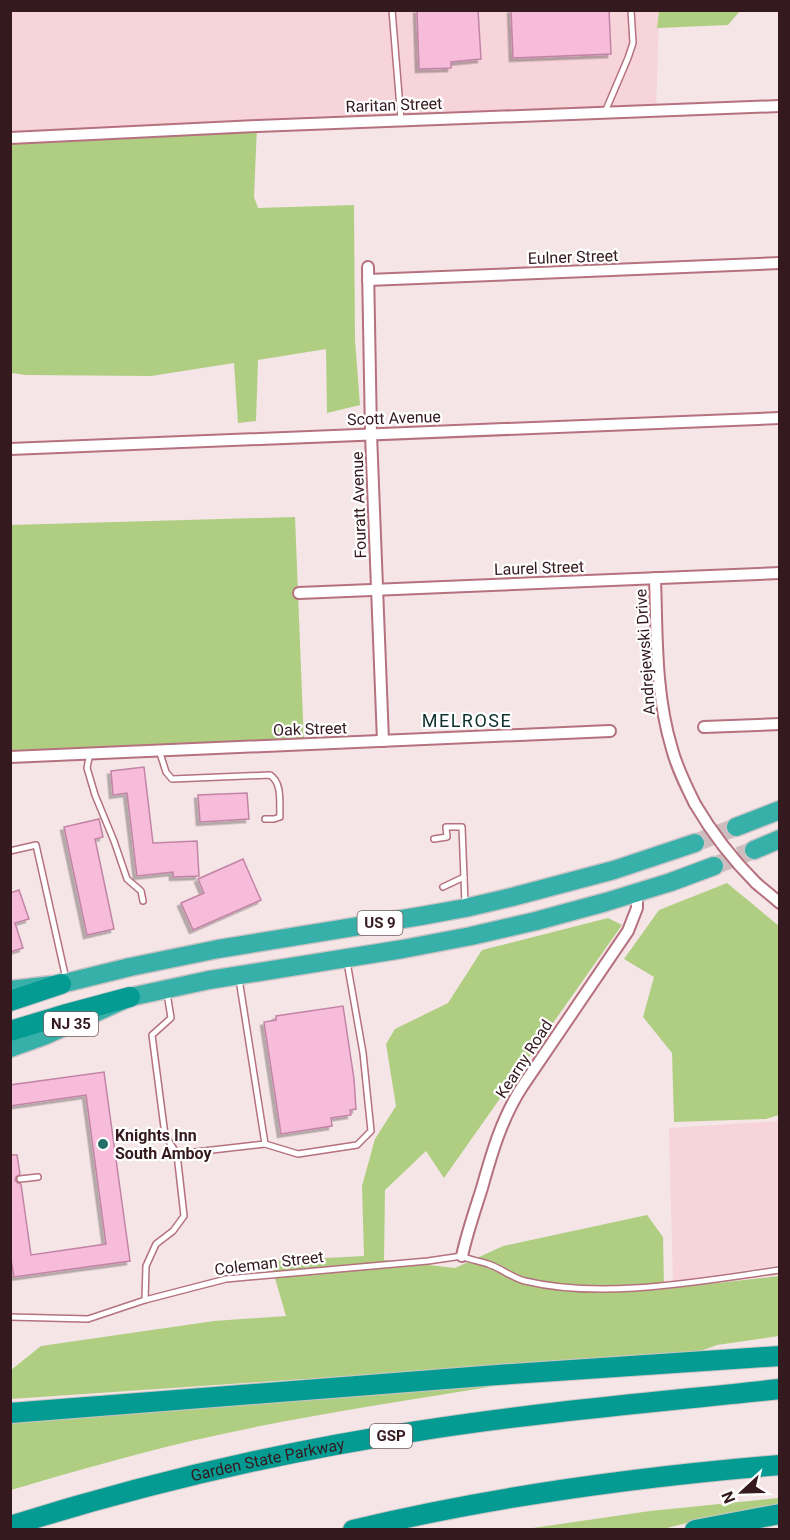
<svg xmlns="http://www.w3.org/2000/svg" width="790" height="1540" viewBox="0 0 790 1540" font-family="Roboto,sans-serif">
	<defs>
		<filter id="shadow"><feDropShadow dx="-3.5" dy="3.5" stdDeviation="0" flood-color="#0004"/></filter>
	</defs>
	<rect width="100%" height="100%" fill="#f5e5e7"/>
	<g fill="#f6d4d9">
		<polygon points="10,11 659,11 656,111 11,139"/>
		<polygon points="779,1121 779,1265 673,1281 669,1128"/>
	</g>
	<g fill="#afce82">
		<polygon points="659,11 659,10 740,11 728,25 657,28"/>
		<polygon points="257,126 254,197 258,208 354,205 355,340 360,405 327,413 326,349 258,360 256,421 238,423 234,363 151,376 26,375 11,373 11,138"/>
		<polygon points="295,517 304,744 11,757 10,525"/>
		<polygon points="727,883 779,926 779,1115 766,1119 674,1122 672,1053 643,1017 654,977 624,959 659,910"/>
		<polygon points="608,918 622,925 444,1178 426,1151 385,1190 384,1260 455,1268 503,1246 647,1215 663,1237 664,1289 779,1276 779,1336 717,1345 698,1352 11,1399 11,1370 41,1346 214,1321 286,1316 270,1261 364,1256 362,1186 375,1139 396,1106 386,1044 395,1029 448,1003 482,950"/>
		<path d="M489 1385V1387C399 1402 308 1415 218 1435 148 1450 79 1470 11 1490V1421Z"/>
		<polygon points="779,1498 779,1508 687,1523 663,1529 519,1530 650,1511"/>
	</g>
	<g fill="#f6bcda" stroke="#c284a5" stroke-width="1.5" filter="url(#shadow)">
		<polygon points="417,10 478,10 481,59 451,62 451,68 419,69"/>
		<polygon points="511,10 609,10 611,54 513,58"/>
		<polygon points="144,767 153,843 197,841 199,876 173,877 173,872 137,876 127,793 113,795 111,771"/>
		<polygon points="247,793 249,819 200,822 198,795"/>
		<polygon points="99,819 103,837 95,839 114,929 87,935 64,827"/>
		<polygon points="243,859 261,900 193,930 181,903 204,893 198,879"/>
		<polygon points="19,890 29,919 15,923 23,948 10,952 10,893"/>
		<polygon points="343,1006 354,1079 356,1109 350,1110 351,1115 331,1118 332,1126 281,1134 264,1022 276,1020 276,1016"/>
		<polygon points="104,1072 130,1261 14,1277 10,1254 10,1155 17,1155 20,1174 16,1177 15,1180 18,1183 21,1184 31,1255 106,1244 86,1095 10,1106 10,1085"/>
	</g>
	<g fill="none" stroke-linecap="round" stroke-linejoin="round">
		<g stroke="#cebcbf" stroke-width="18" stroke-dasharray="18 9" stroke-linecap="butt">
			<polyline points="695,843 736,827"/>
			<polyline points="714,866 754,850"/>
		</g>
		<defs>
			<g id="service">
				<polyline points="392,10 401,120"/>
				<polyline points="605,112 628,58 633,43 631,10"/>
				<path d="M159 750 166 772 172 779 270 775C283 783 279 804 280 817L274 819H265"/>
				<polyline points="90,753 87,768 95,795 114,841 127,879 141,891 143,901"/>
				<polyline points="434,839 447,837 446,827 462,827 465,903"/>
				<polyline points="10,851 36,845 66,979"/>
				<polyline points="443,887 464,877"/>
				<polyline points="265,1144 298,1154 357,1145 371,1131 363,1053 347,962"/>
				<polyline points="177,1154 265,1144 239,979"/>
				<polyline points="20,1179 38,1177"/>
				<polyline points="145,1300 146,1266 156,1244 173,1231 184,1216 177,1154 165,1135 152,1035 171,1018 167,993"/>
				<path d="M10 1317 88 1319 145 1300 226 1279 428 1261 462 1256C470 1260 479 1261 488 1264 501 1268 512 1278 525 1281 604 1300 700 1281 780 1270"/>
			</g>
			<g id="minor">
				<polyline points="10,138 257,126 780,106"/>
				<polyline points="368,267 371,434 383,741"/>
				<polyline points="368,280 780,263"/>
				<polyline points="10,449 780,418"/>
				<path d="M655 578C657 635 655 693 672 749 677 768 686 786 695 804"/>
				<polyline points="299,593 780,573"/>
				<polyline points="704,727 780,724"/>
				<polyline points="10,757 610,731"/>
				<polyline points="756,883 780,903"/>
				<path d="M462 1256C467 1233 475 1210 482 1188 492 1152 502 1118 522 1087L628 931 637 908V893"/>
			</g>
			<g id="trunk">
				<polyline points="736,827 780,810"/>
				<polyline points="754,850 780,839"/>
				<polyline points="10,990 61,984 130,967 218,949 421,916 465,908 512,897 614,870 695,843"/>
				<polyline points="10,1048 46,1035 130,997 209,980 403,949 471,936 536,921 606,902 671,882 714,866"/>
			</g>
			<g id="motorway">
				<polyline points="10,1001 61,984"/>
				<polyline points="10,1031 63,1015 130,997"/>
				<polyline points="10,1413 497,1375 780,1356"/>
				<path id="s1" d="M10 1526C144 1484 280 1452 418 1431 538 1412 659 1402 780 1389"/>
				<path d="M353 1530C493 1496 636 1477 780 1465"/>
				<polyline points="695,1530 780,1514"/>
			</g>
		</defs>
		<use href="#service" stroke="#b5717e" stroke-width="8"/>
		<use href="#minor" stroke="#b5717e" stroke-width="14"/>
		<use href="#trunk" stroke="#cac3c5" stroke-width="21"/>
		<use href="#motorway" stroke="#cac3c5" stroke-width="22"/>
		<use href="#service" stroke="#fff" stroke-width="5"/>
		<use href="#minor" stroke="#fff" stroke-width="10"/>
		<use href="#trunk" stroke="#36b0a8" stroke-width="18"/>
		<use href="#motorway" stroke="#049c92" stroke-width="20"/>
		<defs>
			<path id="minor-bridge" d="M695 804C712 833 732 859 756 883"/>
		</defs>
		<use href="#minor-bridge" stroke="#b5717e" stroke-width="14" stroke-linecap="butt"/>
		<use href="#minor-bridge" stroke="#fff" stroke-width="10"/>
	</g>
	<circle fill="#266f68" stroke="#fff" stroke-width="2" cx="103" cy="1144" r="6"/>
	<g text-anchor="middle" dominant-baseline="central" stroke-width="4.5" stroke-linejoin="round" paint-order="stroke">
		<g fill="#fff" stroke="#715e62" stroke-width="1.5">
			<rect x="357.5" y="911" width="45" height="24" rx="4.5"/>
			<rect x="44" y="1012" width="54" height="24" rx="4.5"/>
			<rect x="370" y="1424" width="42" height="24" rx="4.5"/>
		</g>
		<g font-size="15" font-weight="bold" fill="#34191f">
			<text x="380" y="923">US 9</text>
			<text x="71" y="1024">NJ 35</text>
			<text x="391" y="1436">GSP</text>
		</g>
		<g font-size="16" fill="#34191f" stroke="#fff">
			<text transform="translate(394 105) rotate(-2)">Raritan Street</text>
			<text transform="translate(573 257) rotate(-2)">Eulner Street</text>
			<text transform="translate(394 418) rotate(-2)">Scott Avenue</text>
			<text transform="translate(359 505) rotate(-92)">Fouratt Avenue</text>
			<text transform="translate(539 568) rotate(-2)">Laurel Street</text>
			<text transform="translate(645 652) rotate(-94)">Andrejewski Drive</text>
			<text transform="translate(310 729) rotate(-2)">Oak Street</text>
			<text transform="translate(524 1059) rotate(-57)">Kearny Road</text>
			<text transform="translate(269 1263) rotate(-7)">Coleman Street</text>
			<text stroke="none"><textPath href="#s1" startOffset="266">Garden State Parkway</textPath></text>
		</g>
		<g font-size="16" font-weight="bold" fill="#34191f" stroke="#fff" text-anchor="start">
			<text x="115" y="1135">Knights Inn<tspan x="115" dy="18">South Amboy</tspan></text>
		</g>
		<g font-size="18" letter-spacing="1.5" fill="#0e312e" stroke="#fff">
			<text x="467" y="720">MELROSE</text>
		</g>
	</g>
	<rect width="790" height="1540" fill="none" stroke="#34191f" stroke-width="24"/>
	<g transform="translate(742 1492) rotate(248)" stroke="#ffffff" stroke-width="4.5" paint-order="stroke">
	<path d="M0-4.5L10 22L0 15L-10 22Z" fill="#34191f"/>
	<text y="-9" font-size="16" font-weight="bold" text-anchor="middle" fill="#34191f">N</text>
	</g>
</svg>
